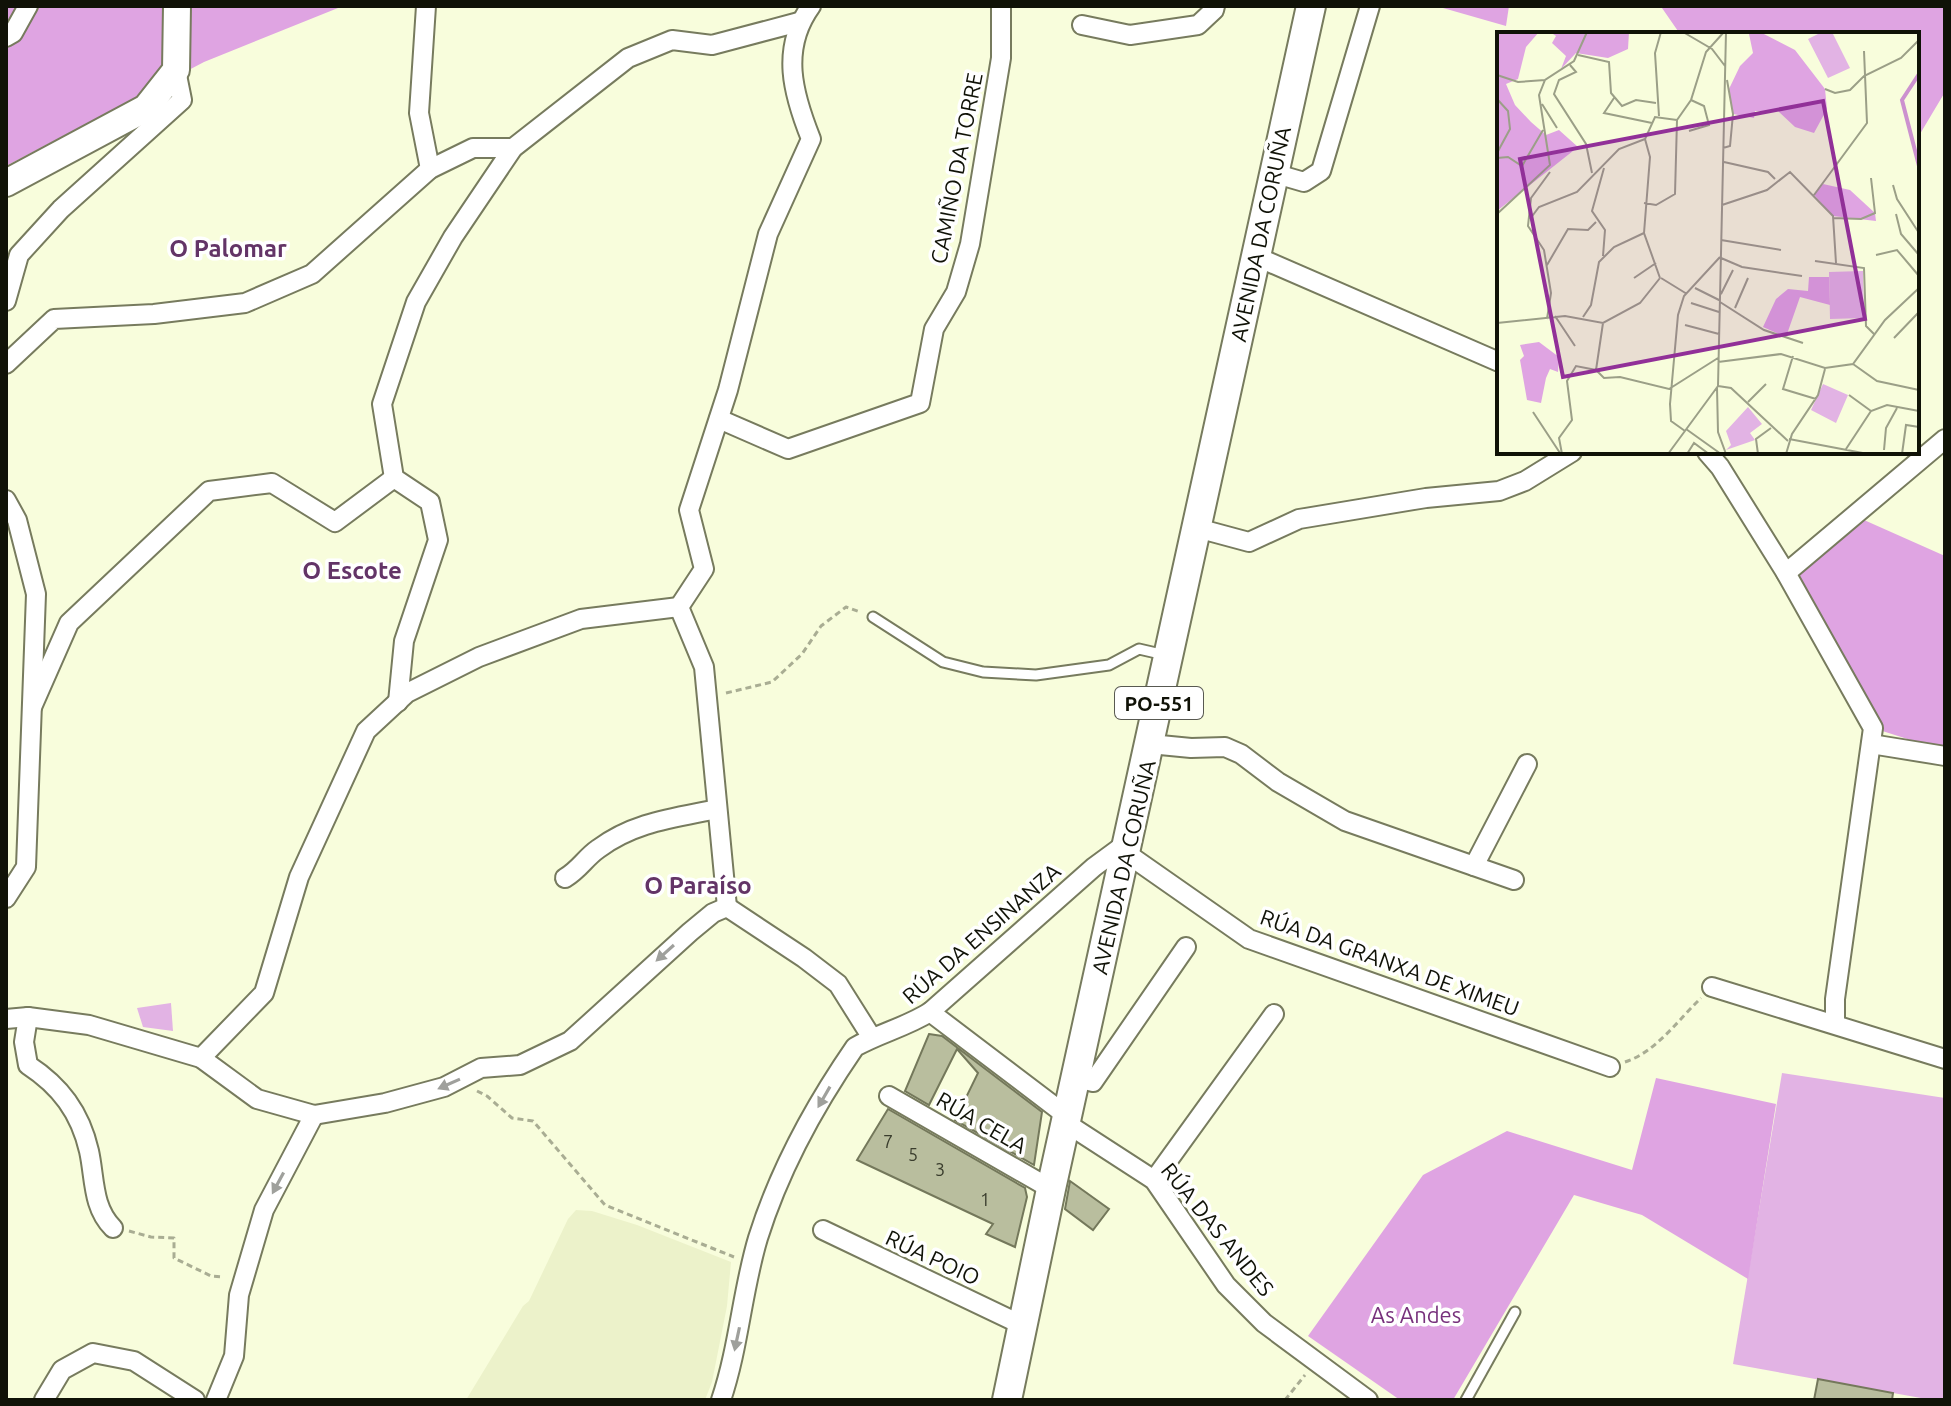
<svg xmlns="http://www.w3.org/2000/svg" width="1951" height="1406" viewBox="0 0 1951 1406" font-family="Ubuntu,sans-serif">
	<rect width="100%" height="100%" fill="#f8fddc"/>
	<polygon fill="#ecf2ca" points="576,1210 592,1211 637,1225 731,1262 727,1306 712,1382 705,1400 466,1400 523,1306 529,1301 568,1219"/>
	<g fill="#e2b3e4">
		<polygon points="171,1003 173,1031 143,1027 137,1008"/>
		<polygon points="1782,1073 1945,1098 1945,1400 1932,1400 1733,1364"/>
	</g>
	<g fill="#dfa4e2">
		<polygon points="6,6 343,6 204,62 6,166"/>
		<polygon points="1436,6 1509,6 1506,26"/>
		<polygon points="1653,6 1945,6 1945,92 1917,139 1917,34 1680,34 1662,8"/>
		<polygon points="1855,516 1945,556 1945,751 1873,728 1786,573"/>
		<polygon points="1656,1078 1776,1104 1748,1279 1642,1215 1574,1195 1453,1400 1400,1400 1308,1336 1423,1175 1507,1131 1632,1170"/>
	</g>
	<g fill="#b9be9e" stroke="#74785b" stroke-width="2">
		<polygon points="929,1034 942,1036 1042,1112 1034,1165 955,1120 978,1073 957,1049 929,1105 905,1091"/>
		<polygon points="888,1109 1025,1188 1027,1197 1015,1247 986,1234 993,1224 857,1160"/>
		<polygon points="1070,1181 1109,1209 1093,1230 1065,1209"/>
		<polygon points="1818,1379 1893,1393 1892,1400 1814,1400"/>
	</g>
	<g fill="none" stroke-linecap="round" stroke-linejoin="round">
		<defs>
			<g id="lane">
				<polyline points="873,617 943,662 983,672 1036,675 1109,665 1139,649 1165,655"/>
				<polyline points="1466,1400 1515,1312"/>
			</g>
			<g id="street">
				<polyline points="426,6 419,113 430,169"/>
				<polyline points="1082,25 1130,35 1198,25 1214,10 1215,6"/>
				<polyline points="6,37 13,33 28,6"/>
				<polyline points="1273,173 1304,182 1321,171 1370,6"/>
				<polyline points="1255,256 1499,362"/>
				<polyline points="6,301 19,255 61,209 182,100 176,70"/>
				<polyline points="6,364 54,319 154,314 245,303 312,274 430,169 473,148 513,148"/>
				<polyline points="719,419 788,449 920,403 934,329 956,292 970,244 1001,58 1001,6"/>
				<polyline points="1707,452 1720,467 1786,573 1873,728 1835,999 1835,1024"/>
				<polyline points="6,500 17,520 36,594 26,867 6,898"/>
				<polyline points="1197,528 1249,542 1299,519 1426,498 1499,491 1525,481 1572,452"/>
				<polyline points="1786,573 1945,439"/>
				<polyline points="398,702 404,641 438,540 430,502 394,478 382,404 416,302 453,237 513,148 628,58 672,40 712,45 799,22"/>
				<polyline points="32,707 69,623 209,491 272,483 335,522 394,478"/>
				<polyline points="1150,744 1191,748 1225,747 1241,754 1278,782 1345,821 1514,880"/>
				<polyline points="1871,744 1945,756"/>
				<polyline points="1126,853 1249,939 1610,1067"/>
				<polyline points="1474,866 1527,764"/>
				<path d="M565 878C580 869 585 858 598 849 634 822 674 818 717 809"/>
				<path d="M727 907 704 667 679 607 704 569 689 510 728 390 768 234 811 139C793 94 780 49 811 6"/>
				<polyline points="727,907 804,958 838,984 872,1038"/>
				<polyline points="1712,987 1945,1059"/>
				<polyline points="930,1012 1067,1116"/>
				<path d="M28 1017 24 1042 28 1065C60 1086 80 1112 89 1151 95 1178 92 1207 113 1228"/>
				<polyline points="6,1019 28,1017 89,1025 201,1058 257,1099 314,1115 385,1103 444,1087 481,1068 520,1065 570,1041 690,932 713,913 727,907"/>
				<polyline points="201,1058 264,993 299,877 366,731 407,693 479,657 581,619 679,607"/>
				<polyline points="1076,1078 1093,1082 1186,947"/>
				<polyline points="889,1096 1051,1189"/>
				<polyline points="1066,1123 1154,1180 1226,1285 1264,1323 1368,1400"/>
				<polyline points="1154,1180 1274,1014"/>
				<polyline points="823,1230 1024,1326"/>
				<polyline points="44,1400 62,1370 93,1353 134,1361 195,1400"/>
				<polyline points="216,1400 234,1356 239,1295 264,1210 314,1115"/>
				<path d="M721 1400C739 1347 742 1291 758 1238 779 1171 815 1105 855 1047 880 1033 906 1027 930 1012L1094 867 1128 842"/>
			</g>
			<polyline id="secondary" points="6,183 146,108 176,70 177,6"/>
			<polyline id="primary" points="1007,1400 1051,1189 1311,6"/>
		</defs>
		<use href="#lane" stroke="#777b5e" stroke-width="13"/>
		<use href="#street" stroke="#777b5e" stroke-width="22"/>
		<use href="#secondary" stroke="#777b5e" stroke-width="30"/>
		<use href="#primary" stroke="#777b5e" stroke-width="32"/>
		<g stroke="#a9ad93" stroke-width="3" stroke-dasharray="6 4" stroke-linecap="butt">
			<polyline points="726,693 772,682 802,654 821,626 846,607 860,612"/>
			<path d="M1625 1062C1656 1052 1678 1020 1701 998"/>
			<polyline points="477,1091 487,1096 512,1118 533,1121 605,1205 734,1257"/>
			<polyline points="129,1231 151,1237 174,1238 174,1258 211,1276 224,1277"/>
			<polyline points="1285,1400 1305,1375"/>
		</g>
		<use href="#lane" stroke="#fff" stroke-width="9"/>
		<use href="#street" stroke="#fff" stroke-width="18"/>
		<use href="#secondary" stroke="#fff" stroke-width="26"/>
		<use href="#primary" stroke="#fff" stroke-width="28"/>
	</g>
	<defs><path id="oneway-solid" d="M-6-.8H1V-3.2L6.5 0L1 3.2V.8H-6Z" transform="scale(2)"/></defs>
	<g fill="#9fa09c">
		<use href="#oneway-solid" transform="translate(665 953) rotate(138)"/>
		<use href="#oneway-solid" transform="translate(449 1084) rotate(156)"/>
		<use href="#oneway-solid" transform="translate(824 1097) rotate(120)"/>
		<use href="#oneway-solid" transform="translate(278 1183) rotate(118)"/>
		<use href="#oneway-solid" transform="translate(737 1339) rotate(102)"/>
	</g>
	<g text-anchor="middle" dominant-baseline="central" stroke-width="7" stroke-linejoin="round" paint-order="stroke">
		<g font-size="18" fill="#3a3d2d">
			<text x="888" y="1141">7</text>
			<text x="913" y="1154">5</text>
			<text x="940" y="1169">3</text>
			<text x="985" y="1199">1</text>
		</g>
		<rect fill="#fff" stroke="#585951" stroke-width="2" x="1115" y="687" width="88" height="32" rx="6"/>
		<g font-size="20" font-weight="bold" fill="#101207">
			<text x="1159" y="703">PO-551</text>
		</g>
		<g font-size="22" fill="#101207" stroke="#fff">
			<text transform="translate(956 168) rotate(-79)">CAMIÑO DA TORRE</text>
			<text transform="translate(1260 234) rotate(-78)">AVENIDA DA CORUÑA</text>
			<text transform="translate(1123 867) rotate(-77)">AVENIDA DA CORUÑA</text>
			<text transform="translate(981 933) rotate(-41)">RÚA DA ENSINANZA</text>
			<text transform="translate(1390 962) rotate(20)">RÚA DA GRANXA DE XIMEU</text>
			<text transform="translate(982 1122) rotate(30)">RÚA CELA</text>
			<text transform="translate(1218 1229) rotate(51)">RÚA DAS ANDES</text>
			<text transform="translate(933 1257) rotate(25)">RÚA POIO</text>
		</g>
		<g font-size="22" fill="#77317c" stroke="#fff">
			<text x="1416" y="1314">As Andes</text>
		</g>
		<g font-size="24" font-weight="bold" fill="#633467" stroke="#fff">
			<text x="228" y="248">O Palomar</text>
			<text x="352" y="570">O Escote</text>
			<text x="698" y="885">O Paraíso</text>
		</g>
	</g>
	<g transform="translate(1497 32)">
		<rect width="422" height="422" fill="#f8fddc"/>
		<path d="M325 0H335L353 36 331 46 311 7ZM366 239 367 286 333 287 332 240ZM326 352 351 363 339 391 314 378ZM251 375 265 392 253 401 258 408 229 418 234 413 229 399Z" fill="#e2b3e4"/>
		<path d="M0 0H42L29 15 21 47 9 52 18 73 34 90 49 103 62 98 81 115 0 179ZM53 0H132L131 17 111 26 79 21 64 37 69 24 55 11 59 4ZM263 0 298 18 328 57 330 77 317 101 298 95 281 79H258L257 86 236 82 232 57 243 34 256 21 252 2ZM326 152 353 158 378 181 379 189 336 184 317 163ZM312 245H332L333 273 303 265 289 305 266 295 279 267 291 257 311 259ZM42 310 62 325 61 340 53 337 49 346 44 371 30 368 23 328 27 324 23 313Z" fill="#dfa4e2"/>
		<path fill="none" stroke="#cc91cf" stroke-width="4" d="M422 42 405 68 422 134"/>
		<path fill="none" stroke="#9b9f87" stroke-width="2" d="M186 0 215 17 228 34M81 23 112 30 114 61 125 74 139 68 159 71M73 33 79 40 62 48 57 62 89 112 95 141M0 43 21 50 48 48M328 57 338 61 353 58 367 44 404 26 422 8M117 66 107 81 155 91M0 67 11 79 13 97 0 121M45 72 60 96M162 84 158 21 164 0M180 88 194 68 209 20 227 0M192 99 212 93 207 74 194 68M226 116 233 114 236 82 230 48M0 126 11 125 25 134 46 98M227 130 271 140 278 147M396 153 400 167 422 201M317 163 370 91 367 19M147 171 159 173 178 162 180 88M225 173 270 158 293 140 336 184 339 231M0 182 53 133 42 63 48 48 77 29 90 0M399 182 404 202 422 223M336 186 364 187 378 181 374 146M33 187 42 175 80 160 122 117 148 107M224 208 284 218M379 223 400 218 422 244M106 224 108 198 95 179 107 136M224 226 245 235 305 244M318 229 367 236 369 294 377 302M50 233 71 197 91 198 99 190M137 246 159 231M163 246 147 201 153 125 148 107 158 85 180 88M164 246 190 262M198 256 222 268M224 262 236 238M223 270 267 298 306 311M194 271 222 280M238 276 251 246M58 284 78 314M86 285 94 273 102 230 117 215 147 201M50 287 54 261 47 218 31 194 34 166 53 140M0 291 68 284 106 291 143 271 163 246M188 293 222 302M397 306 421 281M296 324 286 357 319 367M221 330 284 322 328 336 356 332 388 288 422 256M356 332 380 349 422 358M99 338 106 291M221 354 234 356 291 409M220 356 221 400 229 422M352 363 374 379M251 370 269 352M36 380 63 421M189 397 224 422M188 399 174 389 173 372 181 283 187 264 223 225M292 407 371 422M349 417 374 379 390 373 422 379M387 418 389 396 400 376M65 422 62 406 75 388 70 349 79 334 99 338 107 346 123 345 172 357 221 326M171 422 221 354 229 0M190 422 197 411 212 422M261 422 259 407 274 396M289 422 295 402 321 363 328 337M405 422 409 393 422 395"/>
		<path fill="#913098" fill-opacity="0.15" stroke="#913098" stroke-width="4" d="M326 69 368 287 66 345 23 127Z"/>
		<rect width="422" height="422" fill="none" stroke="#101207" stroke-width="4"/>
	</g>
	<rect width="1951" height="1406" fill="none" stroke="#101207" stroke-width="16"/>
</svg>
